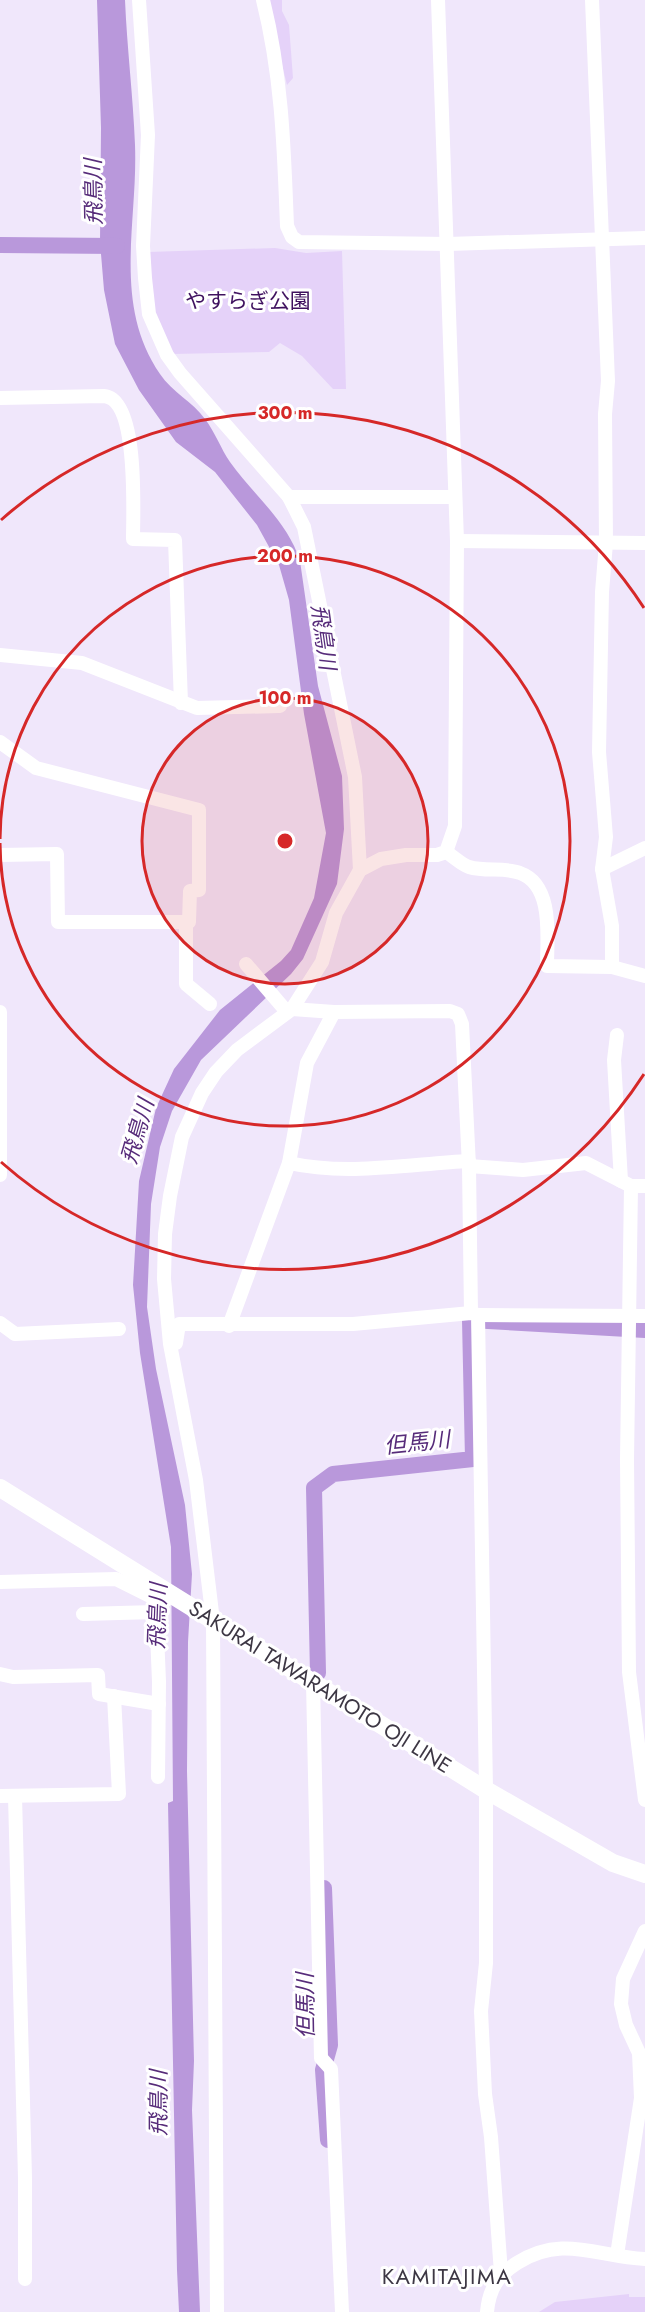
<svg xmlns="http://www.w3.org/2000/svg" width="645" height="2312" viewBox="0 0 645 2312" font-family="Jost,'Noto Sans JP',sans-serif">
	<rect width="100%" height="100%" fill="#f0e7fb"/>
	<g fill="#e5d2f9">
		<polygon points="266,0 282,0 282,11 289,25 293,78 287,85"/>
		<polygon points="275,248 306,253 342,251 346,389 333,389 302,356 280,343 269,352 173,354 154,310 148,252"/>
		<polygon points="629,2294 629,2297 645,2297 645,2312 539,2312 555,2302"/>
	</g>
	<path fill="#b998db" d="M97 0H125C127 48 133 96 135 145 138 223 112 304 160 374 172 392 193 402 205 419 215 432 221 449 230 462 254 496 287 520 300 561L318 686 342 776 344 829 337 884 303 959 291 974 201 1060 172 1111 160 1147 151 1204 147 1307 156 1369 185 1505 192 1574 188 1642 187 1771 194 2061 192 2110 200 2312H179L177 2270 168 1803 173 1801 171 1547 140 1353 133 1285 139 1181 156 1108 174 1069 220 1010 281 961 291 950 314 898 326 833 304 714 289 600 279 565 257 525 215 472 176 442 139 390 115 344 104 290 100 242 101 128Z"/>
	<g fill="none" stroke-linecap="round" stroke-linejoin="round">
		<g stroke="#b998db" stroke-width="16">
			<polyline points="0,245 117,246"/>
			<polyline points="318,1673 314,1488 333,1474 473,1459 470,1320 645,1330"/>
			<polyline points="324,1888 330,2045 323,2070 328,2140"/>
		</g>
		<g stroke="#fff" stroke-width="14">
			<polyline points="139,0 148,135 143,246 145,278 149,314 167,355 180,373 289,497 304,527 355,777 360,870"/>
			<path d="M263 0C282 76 284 148 287 226L292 237 299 242 448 244 645 238"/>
			<polyline points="592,0 608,381 605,414 606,543 602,592 599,752 606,837 602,869 612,926 612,967"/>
			<path d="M0 398 104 396C139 399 133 513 133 539L175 540 181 703"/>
			<polyline points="289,497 455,497"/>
			<polyline points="457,541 645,543"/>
			<polyline points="0,655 82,663 197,708 280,706"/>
			<polyline points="0,742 36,768 199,810 199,890 190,891 189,922 58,922 57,854 0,855"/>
			<path d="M446 852C453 856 462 865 469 867 485 872 505 867 520 873 554 885 547 938 547 966L612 967 645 976"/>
			<polyline points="602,869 645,848"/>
			<polyline points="186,922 186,984 210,1004"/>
			<polyline points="246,964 287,1012"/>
			<polyline points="292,1009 334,1012 450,1011 458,1014 462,1024 469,1166 471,1313"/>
			<polyline points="0,1012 0,1175"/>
			<polyline points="617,1035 614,1060 621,1181"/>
			<path d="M289 1163C347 1176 410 1164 469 1161"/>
			<polyline points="469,1166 523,1170 586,1163 631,1186 645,1186"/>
			<polyline points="631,1186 627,1460 629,1672 645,1800"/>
			<polyline points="478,1315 645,1316"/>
			<polyline points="0,1323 15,1334 119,1329"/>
			<polyline points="229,1326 289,1163 307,1063 334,1012"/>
			<polyline points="172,1344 176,1343 179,1324 353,1324 471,1313 478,1315 486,1790 486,1963 481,2011 485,2094 491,2137 501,2273"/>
			<polyline points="0,1582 116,1579 152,1597"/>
			<polyline points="155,1584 159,1682 158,1777"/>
			<polyline points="83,1614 155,1612"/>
			<polyline points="0,1674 13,1677 98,1675 99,1694 159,1704"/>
			<polyline points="313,1682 321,2058 331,2069 342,2312"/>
			<polyline points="0,1796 119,1794 114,1696"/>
			<polyline points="15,1796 25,2178 25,2279"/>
			<polyline points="617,2255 641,2098 639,2053 626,2025 621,2004 623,1979 645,1931"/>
			<polyline points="217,2312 213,1621 196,1480 170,1344 164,1279 165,1234 170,1196 182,1137 202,1093 216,1072 237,1050 292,1009 322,962 336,913 360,870 381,859 406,855 437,855 446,852 455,826 457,541 438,0"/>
			<path d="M487 2312C489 2289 498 2275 517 2263 563 2234 597 2257 645 2259"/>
		</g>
		<polyline stroke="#fff" stroke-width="18" points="0,1488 486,1790 613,1863 645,1874"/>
	</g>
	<circle cx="285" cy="841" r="143" fill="#d62828" fill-opacity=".12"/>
	<g fill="none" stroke="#d62828" stroke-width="3">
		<circle cx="285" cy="841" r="143"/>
		<path d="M0 839A285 285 0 1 1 0 843"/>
		<path d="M644 1074A428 428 0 0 1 1 1162M1 520A428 428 0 0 1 644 608"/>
	</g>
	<g text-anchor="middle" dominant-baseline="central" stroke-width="6" stroke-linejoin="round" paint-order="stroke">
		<g font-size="21" fill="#3f115f" stroke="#fff">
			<text x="248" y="301">やすらぎ公園</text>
		</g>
		<g font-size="21" fill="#3d3744" stroke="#fff">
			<text transform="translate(320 1687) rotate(32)">SAKURAI TAWARAMOTO OJI LINE</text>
		</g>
		<g font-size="22" font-style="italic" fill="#572c7a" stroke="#fff">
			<text transform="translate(93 192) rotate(-91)">飛鳥川</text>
			<text transform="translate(324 637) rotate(82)">飛鳥川</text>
			<text transform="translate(137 1131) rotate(-74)">飛鳥川</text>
			<text transform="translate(417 1442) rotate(-6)">但馬川</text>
			<text transform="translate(157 1616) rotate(-88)">飛鳥川</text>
			<text transform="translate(305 2006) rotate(-91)">但馬川</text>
			<text transform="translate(158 2103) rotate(-90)">飛鳥川</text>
		</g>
		<g font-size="22" letter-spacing="1.5" fill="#3d3744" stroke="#fff">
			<text x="447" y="2276">KAMITAJIMA</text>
		</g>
	</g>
	<circle cx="285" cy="841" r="9" fill="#d62828" stroke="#fff" stroke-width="3"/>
	<g font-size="18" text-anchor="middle" font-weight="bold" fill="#d62828" stroke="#fff" stroke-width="6" stroke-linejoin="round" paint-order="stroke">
		<text x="285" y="419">300 m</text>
		<text x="285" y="562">200 m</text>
		<text x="285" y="704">100 m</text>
	</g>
</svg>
